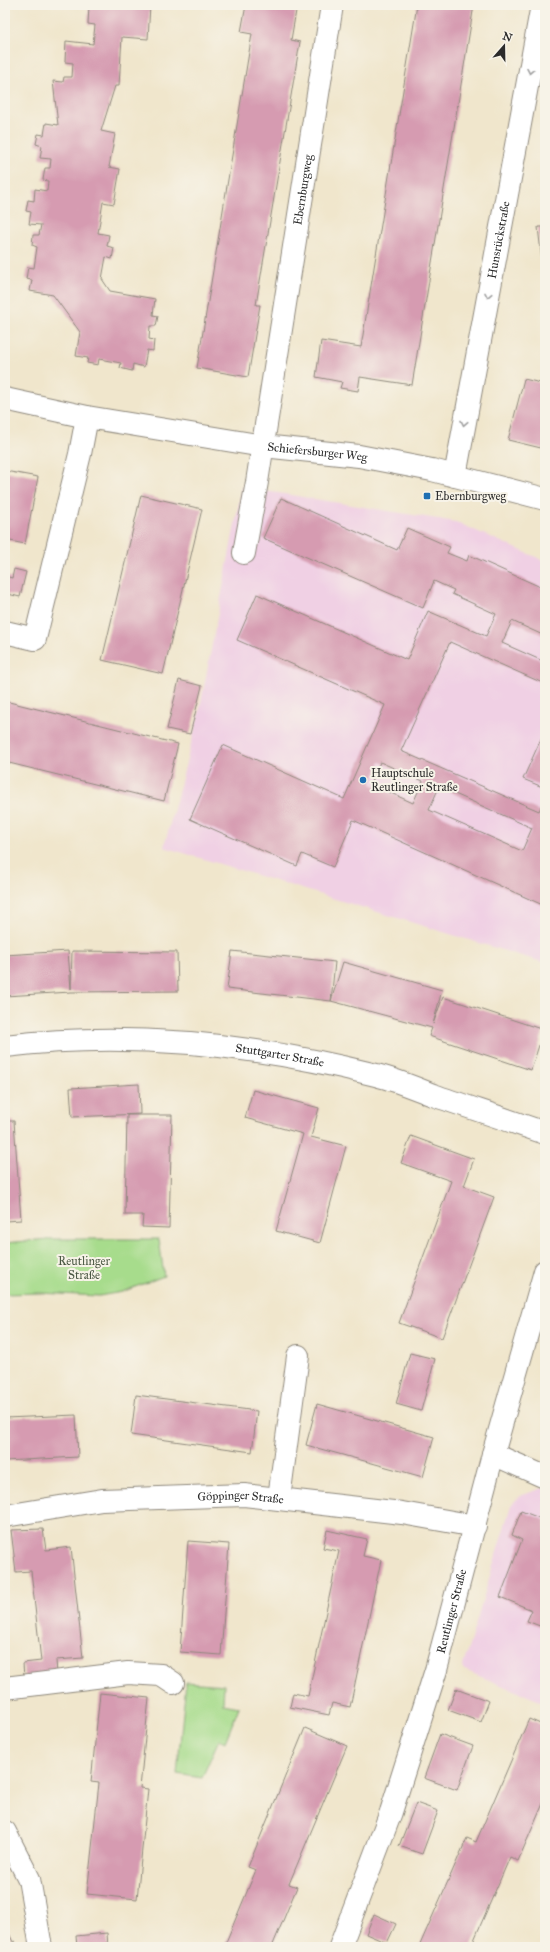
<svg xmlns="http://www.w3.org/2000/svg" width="550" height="1952" viewBox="0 0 550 1952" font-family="'IM FELL Great Primer',serif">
	<rect width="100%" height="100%" fill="#f7f3e8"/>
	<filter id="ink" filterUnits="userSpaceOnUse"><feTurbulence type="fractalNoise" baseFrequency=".025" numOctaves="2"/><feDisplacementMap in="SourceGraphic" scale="8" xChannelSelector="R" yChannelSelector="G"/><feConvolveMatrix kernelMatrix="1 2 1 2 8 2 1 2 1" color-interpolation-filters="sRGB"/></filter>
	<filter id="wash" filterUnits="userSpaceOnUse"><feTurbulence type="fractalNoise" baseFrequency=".012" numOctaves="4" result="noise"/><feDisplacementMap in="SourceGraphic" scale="16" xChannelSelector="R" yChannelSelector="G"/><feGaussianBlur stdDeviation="0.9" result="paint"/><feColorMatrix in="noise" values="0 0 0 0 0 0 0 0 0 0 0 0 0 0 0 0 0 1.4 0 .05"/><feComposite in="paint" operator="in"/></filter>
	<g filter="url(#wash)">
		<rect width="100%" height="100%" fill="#f0e6cc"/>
		<g fill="#f0d0e4">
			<polygon points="242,487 456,522 545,561 545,963 164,847 199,713"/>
			<polygon points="543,1488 545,1488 545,1703 462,1669 511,1505 520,1496"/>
		</g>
		<g fill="#a7dc8c" stroke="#69845c">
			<polygon points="48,1239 159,1239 164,1276 122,1292 99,1296 40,1293 5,1294 5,1243"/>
			<polygon points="186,1682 224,1685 223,1704 239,1707 225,1742 219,1739 202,1778 177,1774"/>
		</g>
		<g id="blocks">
			<g fill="#d69bb1" fill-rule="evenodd">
				<polygon points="89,5 150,5 148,39 122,37 119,86 115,86 101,131 115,134 109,167 120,169 114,204 103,202 98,233 109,235 107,246 114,248 112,259 106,257 102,279 110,291 155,299 153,315 158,316 156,326 150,326 149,339 154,340 153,351 147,350 144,367 133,364 132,371 120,368 121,363 99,359 98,365 87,363 88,358 76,356 80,332 53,295 30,291 32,280 26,279 28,267 34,268 37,247 32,245 33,235 39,235 41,225 29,224 31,212 26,211 28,200 34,201 35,189 47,191 48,181 43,180 45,168 50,168 51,159 40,158 42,146 36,144 38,134 44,135 46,123 58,125 53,81 63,82 64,77 72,77 73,63 65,62 66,41 93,44 95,25 88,24"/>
				<polygon points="246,5 297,5 291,40 300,42 256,305 260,305 248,377 197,368 252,34 241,32"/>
				<polygon points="417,5 474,5 412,385 360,377 358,391 340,388 342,382 316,377 321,341 361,347"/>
				<polygon points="538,227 545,227 545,278 544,278"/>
				<polygon points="524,379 545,384 545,449 508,440"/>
				<polygon points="5,471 38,477 25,544 5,540"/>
				<polygon points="141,495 202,509 163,674 102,660"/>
				<path d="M281 498 397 550 407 528 450 547 447 553 467 561 469 555 545 589V636L512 621 502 643 545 662V684L450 642 401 751 539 811 545 798V906L353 820 333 867 302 854 297 866 190 819 223 745 344 799 385 705 237 640 257 594 407 660 428 611 486 636 496 614 452 594 454 590 434 581 423 608 263 538ZM380 762 423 781 413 803 371 784ZM439 787 532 828 522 851 429 810Z"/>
				<polygon points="14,569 26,572 20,597 8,594 6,600 5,600 5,576 12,578"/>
				<polygon points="179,680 202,686 190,734 167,729"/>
				<polygon points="5,701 178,744 164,801 5,762"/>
				<polygon points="545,730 545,788 523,779"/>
				<polygon points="68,951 71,989 72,951 177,952 178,991 71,992 5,996 5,955"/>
				<polygon points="232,951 335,962 331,1001 227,989"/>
				<polygon points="343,962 442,990 433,1024 443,997 544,1030 531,1070 429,1036 432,1028 331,1001"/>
				<polygon points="139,1084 140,1114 72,1117 70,1088"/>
				<polygon points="253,1090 319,1108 311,1137 346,1146 320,1243 276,1231 303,1134 245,1118"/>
				<polygon points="127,1115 172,1115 169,1228 142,1227 143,1215 125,1215"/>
				<polygon points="5,1121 14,1121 21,1220 5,1221"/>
				<polygon points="411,1136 474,1159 464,1186 494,1197 442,1338 399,1323 451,1181 401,1163"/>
				<polygon points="410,1353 435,1359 421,1411 396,1404"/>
				<polygon points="136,1395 257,1411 252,1452 131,1435"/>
				<polygon points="317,1404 434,1437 423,1477 306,1445"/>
				<polygon points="76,1415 78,1457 5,1461 5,1418"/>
				<polygon points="521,1511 545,1520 545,1628 527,1621 532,1610 500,1597 522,1540 512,1535"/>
				<polygon points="43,1529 46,1550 71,1547 83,1658 56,1660 57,1674 24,1678 23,1663 41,1661 31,1571 16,1572 11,1530"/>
				<polygon points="327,1530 367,1539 363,1556 381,1560 350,1707 332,1703 329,1715 290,1707 293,1693 308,1696 339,1551 323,1548"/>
				<polygon points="188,1541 229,1544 221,1655 180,1652"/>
				<polygon points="456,1689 489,1701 481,1722 448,1710"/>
				<polygon points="100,1693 149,1698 140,1788 148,1789 137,1899 87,1894 99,1783 91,1782"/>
				<polygon points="529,1719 545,1726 545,1799 518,1861 510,1857 471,1947 419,1947 467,1838 476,1842"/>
				<polygon points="305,1728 347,1746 289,1884 297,1887 272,1947 224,1947 256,1870 248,1867"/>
				<polygon points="440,1734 473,1746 457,1790 424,1778"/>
				<polygon points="416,1803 438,1811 422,1854 399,1846"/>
				<polygon points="374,1914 396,1924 387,1943 366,1934"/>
				<polygon points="5,1925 13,1942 15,1941 16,1943 8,1947 5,1947"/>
				<polygon points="107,1933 108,1947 77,1947 76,1936"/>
			</g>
		</g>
	</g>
	<g filter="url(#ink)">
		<use href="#blocks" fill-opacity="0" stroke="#8e887c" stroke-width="1"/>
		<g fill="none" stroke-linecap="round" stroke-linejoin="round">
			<defs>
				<g id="minor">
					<path id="s1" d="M5 399 87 417 263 446 359 456 432 470 545 499"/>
					<path id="s2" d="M455 476 542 5"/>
					<path id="s3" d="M244 553 257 482 332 5"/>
					<polyline points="5,632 35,639 80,454 87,417"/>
					<path id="s4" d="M5 1046C131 1031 254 1044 376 1075 396 1080 415 1088 433 1095 471 1108 508 1120 545 1133"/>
					<polyline points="493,1454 545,1477"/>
					<polyline points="279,1498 298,1356"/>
					<path id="s5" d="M5 1516 102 1500 244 1495 402 1513 475 1526"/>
					<polyline points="5,1688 128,1673 161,1675 173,1683"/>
					<polyline points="5,1832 29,1879 41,1947"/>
					<path id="s6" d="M340 1947 391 1812 436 1670 493 1454 545 1271"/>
				</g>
			</defs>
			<use href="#minor" stroke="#8e887c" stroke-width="24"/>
			<use href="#minor" stroke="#fff" stroke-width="22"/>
		</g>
		<defs><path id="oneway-chevron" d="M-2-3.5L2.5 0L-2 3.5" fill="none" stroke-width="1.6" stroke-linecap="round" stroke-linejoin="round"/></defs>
		<g stroke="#a0a0a0">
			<use href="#oneway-chevron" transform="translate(530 71) rotate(101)"/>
			<use href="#oneway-chevron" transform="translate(488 295) rotate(101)"/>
			<use href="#oneway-chevron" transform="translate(464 423) rotate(101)"/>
		</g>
	</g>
	<g fill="#1f6fb2" stroke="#f7f3e8" stroke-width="1.5">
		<rect x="423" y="492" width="8" height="8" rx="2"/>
		<circle cx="363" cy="780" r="4"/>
	</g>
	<g text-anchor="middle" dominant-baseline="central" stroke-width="4" stroke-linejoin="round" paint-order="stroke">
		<g font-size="12" fill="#2b2b2b" stroke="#f7f3e8">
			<text stroke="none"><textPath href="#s3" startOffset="368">Ebernburgweg</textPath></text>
			<text stroke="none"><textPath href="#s2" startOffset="240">Hunsrückstraße</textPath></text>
			<text stroke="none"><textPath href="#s1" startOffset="317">Schiefersburger Weg</textPath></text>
			<text stroke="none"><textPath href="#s4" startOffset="276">Stuttgarter Straße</textPath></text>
			<text stroke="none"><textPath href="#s5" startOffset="237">Göppinger Straße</textPath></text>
			<text stroke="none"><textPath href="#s6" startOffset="354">Reutlinger Straße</textPath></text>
		</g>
		<g font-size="12" fill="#2b2b2b" stroke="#f7f3e8" text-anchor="start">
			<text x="435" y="496">Ebernburgweg</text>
			<text x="371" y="773">Hauptschule<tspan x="371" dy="14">Reutlinger Straße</tspan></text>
		</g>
		<g font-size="12" fill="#4a5743" stroke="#f7f3e8">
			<text x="84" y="1261">Reutlinger<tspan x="84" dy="14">Straße</tspan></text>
		</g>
	</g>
	<rect width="550" height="1952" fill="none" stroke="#f7f3e8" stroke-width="20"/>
	<g transform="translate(504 46) rotate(20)" stroke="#f7f3e8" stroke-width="3" paint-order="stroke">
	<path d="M0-3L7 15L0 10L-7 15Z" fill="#2b2b2b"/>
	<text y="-6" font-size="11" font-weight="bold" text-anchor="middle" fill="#2b2b2b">N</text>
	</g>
</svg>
